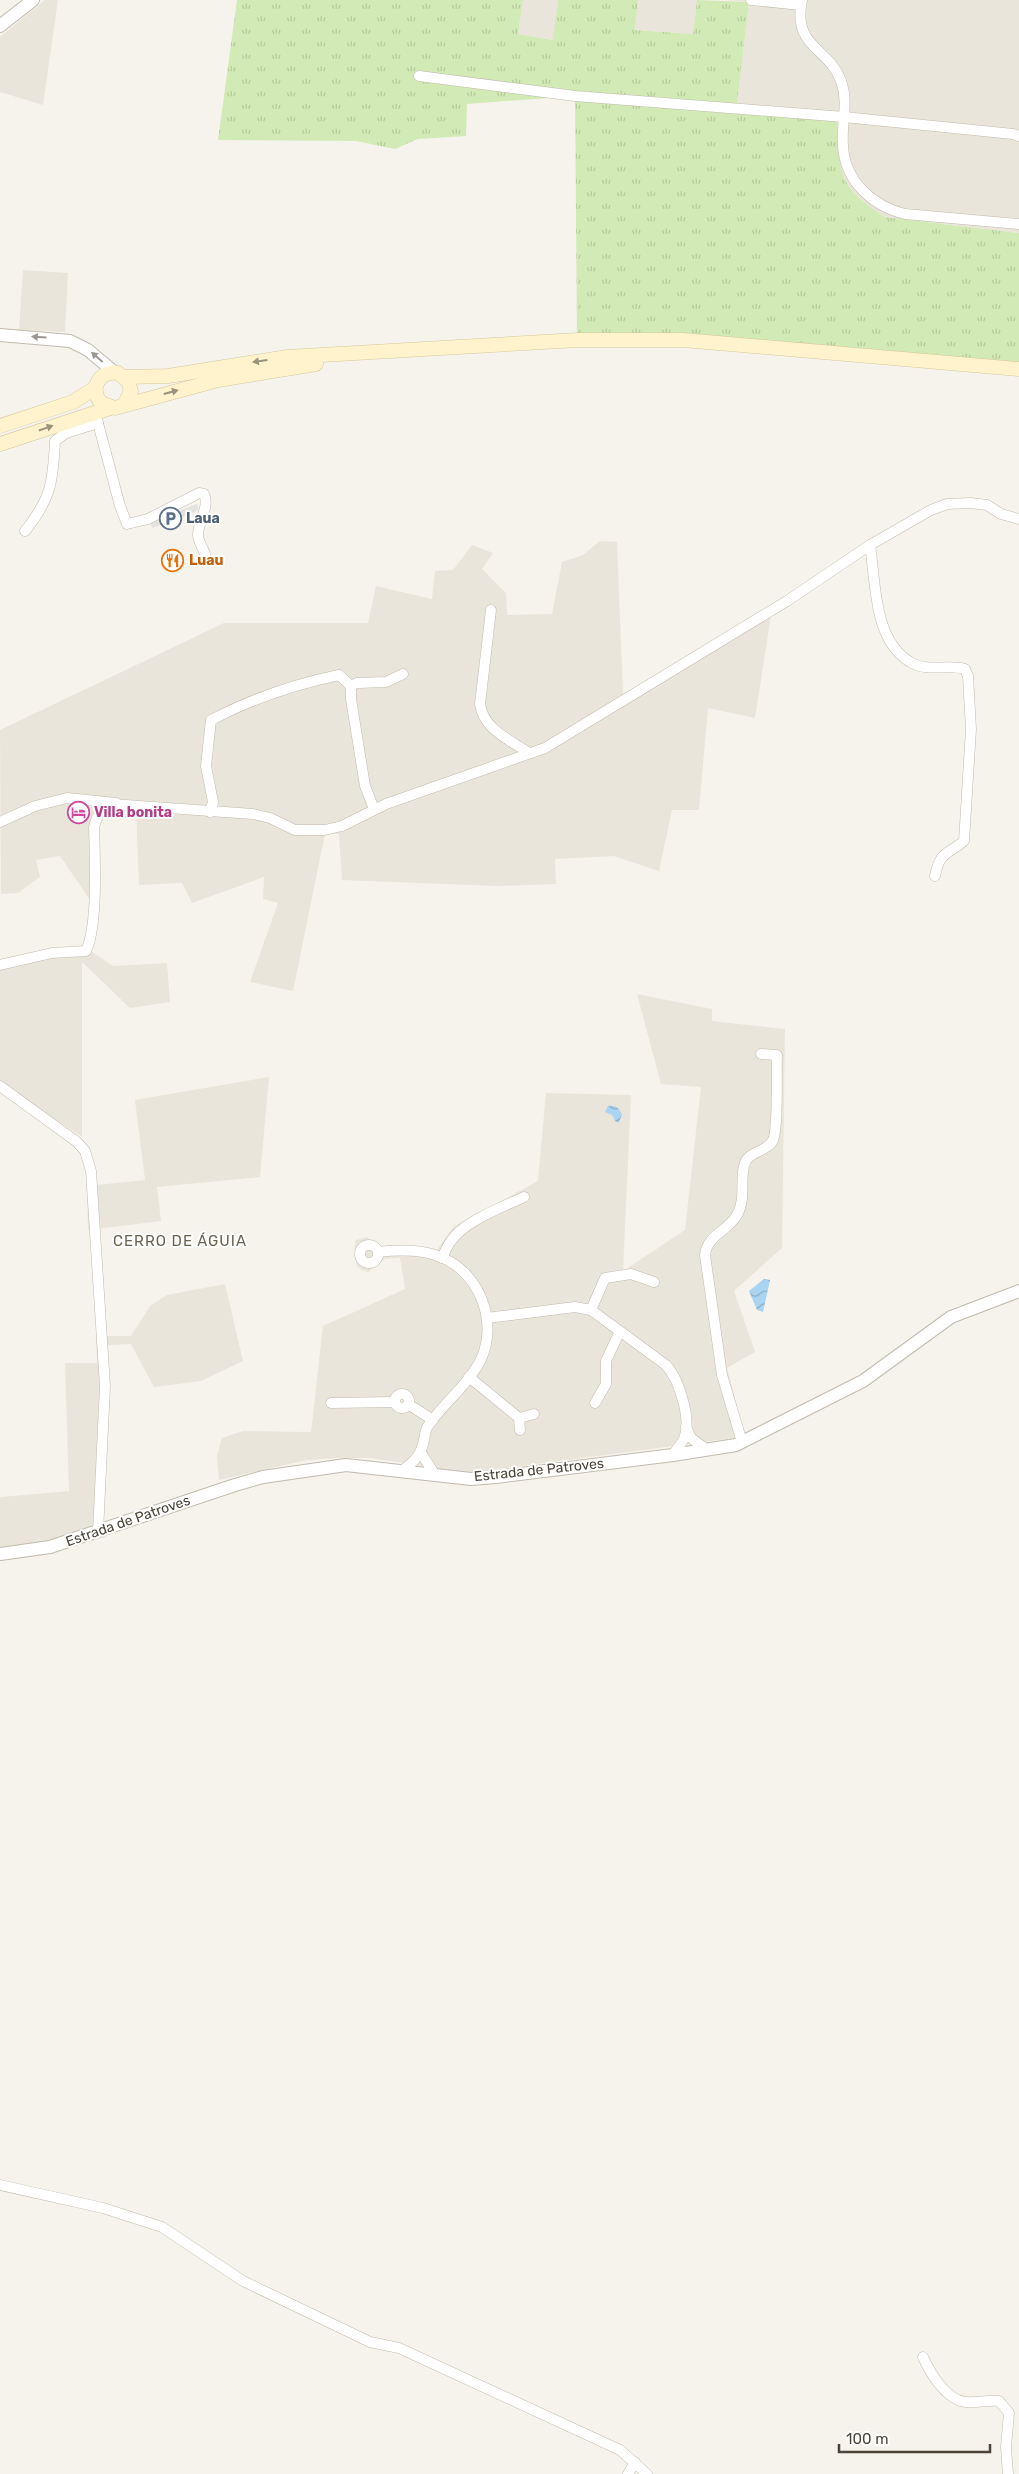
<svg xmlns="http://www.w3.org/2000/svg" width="1019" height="2474" viewBox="0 0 1019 2474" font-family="Rubik,sans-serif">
	<defs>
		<pattern id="grass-tufts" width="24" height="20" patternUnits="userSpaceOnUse" patternTransform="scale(1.25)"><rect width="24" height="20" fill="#d2eab5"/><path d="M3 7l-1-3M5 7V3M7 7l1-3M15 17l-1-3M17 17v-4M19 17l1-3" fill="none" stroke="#b6ca9c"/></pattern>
		<pattern id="water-waves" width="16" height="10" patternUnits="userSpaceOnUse" patternTransform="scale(1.25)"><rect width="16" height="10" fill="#a9d4f2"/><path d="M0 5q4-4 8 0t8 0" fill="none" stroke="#8caec5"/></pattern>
	</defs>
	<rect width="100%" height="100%" fill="#f6f3ec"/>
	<g fill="#eae5da">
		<polygon points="45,0 58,0 43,105 0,92 0,37"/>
		<polygon points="523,0 558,0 554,40 518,34"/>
		<polygon points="638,0 697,0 693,34 635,30"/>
		<polygon points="724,0 1019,0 1019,233 885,217 866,205 845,184 839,162 837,121 736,112 749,2"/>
		<polygon points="23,270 68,273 65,332 19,330"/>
		<polygon points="600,541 617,542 623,694 772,609 755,718 708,708 699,810 672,810 659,871 614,856 555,859 556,884 497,886 342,880 339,834 325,834 293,991 250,982 278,903 263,899 264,877 192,903 182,883 139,885 136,807 120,806 109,810 99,819 97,910 60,856 36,860 40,877 18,893 1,894 0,730 224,623 368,623 376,586 432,599 435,571 453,570 472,545 493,553 482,569 506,593 507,615 552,614 562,562 583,555"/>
		<polygon points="85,947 113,966 167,963 170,1002 130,1008 82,962 82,1137 0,1082 0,963"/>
		<polygon points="637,994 712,1009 712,1021 785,1029 782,1248 734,1291 755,1352 727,1368 744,1433 734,1438 469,1473 370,1458 334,1458 307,1460 219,1480 217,1456 222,1438 243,1431 311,1432 323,1326 405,1289 400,1258 384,1259 368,1272 357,1267 354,1247 356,1240 367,1237 375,1245 437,1250 453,1227 538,1181 546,1093 631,1095 623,1271 685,1230 701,1087 661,1084"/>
		<polygon points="269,1077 260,1177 157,1187 161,1221 88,1230 87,1186 145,1180 135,1100"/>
		<polygon points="225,1284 243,1361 201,1381 154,1387 131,1344 108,1345 104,1521 106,1537 44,1555 0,1561 0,1497 69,1491 65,1363 97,1363 96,1336 131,1336 150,1306 167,1295"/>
	</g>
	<path fill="url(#grass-tufts)" d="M237 0H523L518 34 553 40 558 0H638L635 30 693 34 697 0 749 2 736 112 837 121C839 174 838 187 885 217L1019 233V363L577 336 575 96 467 104 466 136 418 139 395 149 356 141 218 140Z"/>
	<polygon fill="#e5e3e0" points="197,504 199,509 191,514 152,528 150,522"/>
	<g fill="url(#water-waves)">
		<path d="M608 1106C615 1105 620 1108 622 1115L619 1122H616L612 1115 605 1112Z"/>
		<polygon points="764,1279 770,1280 763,1312 757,1310 749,1291"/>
	</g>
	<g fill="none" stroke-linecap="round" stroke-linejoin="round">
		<defs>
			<g id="minor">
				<polyline points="751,0 801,5"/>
				<path d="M802 0C792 48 829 47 841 81 849 103 841 124 843 146 845 181 872 206 905 214L1019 224"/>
				<polyline points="419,76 575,96 844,117 1013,134 1019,136"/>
				<path d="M95 412 120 506 127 524 148 519 199 493 204 494C210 507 198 521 198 535 198 541 203 548 205 554"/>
				<path d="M25 531C51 499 53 482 55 441L66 433 98 423"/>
				<path d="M870 545C876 583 873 642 912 663 928 672 949 664 965 669L968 676 971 729 964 841C947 855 940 851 935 876"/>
				<path d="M491 610 480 704C483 729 510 740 529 753"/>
				<polyline points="351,686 357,683 386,682 403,674"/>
				<path d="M210 812 213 802 206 766 211 720C251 699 296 684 339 675L351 686V699L365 786 374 809"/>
				<polyline points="0,822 35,806 67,798 116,803"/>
				<path d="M0 965 52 953 86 951C98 926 95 857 94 827 97 816 100 810 111 804L253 814 270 818 295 830H325L342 826 386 804 545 748 787 601 870 545 931 510 947 504 971 503 987 505 1001 514 1019 519"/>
				<polyline points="0,1086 77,1142 85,1151 91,1171 105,1386 98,1532"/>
				<circle cx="369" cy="1254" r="9"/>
				<path d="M378 1252C397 1250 420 1249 438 1256 478 1270 498 1319 482 1357 470 1384 444 1402 428 1426 425 1430 425 1436 424 1440 421 1455 415 1461 403 1470"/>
				<path d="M442 1258C445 1252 447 1246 451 1241 464 1221 503 1207 524 1197"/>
				<polyline points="591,1310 605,1278 631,1274 654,1282"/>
				<path d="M487 1318 575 1307 591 1310 666 1365C679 1379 692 1420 684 1439 681 1444 676 1450 673 1455"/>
				<polyline points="469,1377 519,1418 520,1430"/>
				<circle cx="402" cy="1401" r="7"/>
				<polyline points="331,1403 394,1402"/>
				<polyline points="595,1403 606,1384 606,1361 620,1331"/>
				<polyline points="408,1404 433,1420"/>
				<polyline points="519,1418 534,1414"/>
				<polyline points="686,1427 691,1438 707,1450"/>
				<path d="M742 1442 722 1375 705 1255C707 1235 728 1231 737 1215 746 1199 740 1182 744 1166 747 1151 764 1153 772 1142 779 1132 776 1071 777 1055L761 1054"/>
				<polyline points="421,1453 435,1475"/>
				<polyline points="0,2185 103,2208 162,2227 243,2281 370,2342 399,2348 620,2450 647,2474"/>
				<path d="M923 2357C930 2373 947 2401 966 2402 977 2403 987 2400 999 2401L1009 2413 1006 2447 1008 2474"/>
				<polyline points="628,2474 635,2462"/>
			</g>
			<g id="tertiary">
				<polyline points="0,26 33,0"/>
				<polyline points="0,335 70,341 88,350 114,372"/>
				<polyline points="0,1554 50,1547 235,1485 263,1477 346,1465 471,1479 496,1477 673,1455 736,1445 863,1381 951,1317 1019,1291"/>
			</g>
			<g id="secondary">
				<polyline points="125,377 168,376 287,357 578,340 683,340 1019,369"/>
				<path d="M124 405 131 391 128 381 118 373C99 370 89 389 101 403L115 408 218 380 316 364"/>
				<polyline points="0,426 73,402 95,388"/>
				<polyline points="0,444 110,408"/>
			</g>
		</defs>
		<use href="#minor" stroke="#c2bbae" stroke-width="11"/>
		<use href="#tertiary" stroke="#c2bbae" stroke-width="14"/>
		<use href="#secondary" stroke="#d6c79b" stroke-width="15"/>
		<use href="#minor" stroke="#fff" stroke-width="10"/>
		<use href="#tertiary" stroke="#fff" stroke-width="12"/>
		<use href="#secondary" stroke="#fff3cd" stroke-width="14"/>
	</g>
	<defs><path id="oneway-solid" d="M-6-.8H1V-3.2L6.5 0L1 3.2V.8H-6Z" transform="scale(1.25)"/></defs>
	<g fill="#9c9892">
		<use href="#oneway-solid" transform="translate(39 337) rotate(-177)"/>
		<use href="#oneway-solid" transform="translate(97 357) rotate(-139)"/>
	</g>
	<g fill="#9c937c">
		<use href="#oneway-solid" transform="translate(260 361) rotate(172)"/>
		<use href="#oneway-solid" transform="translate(171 392) rotate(-15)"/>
		<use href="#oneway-solid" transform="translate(46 428) rotate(-19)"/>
	</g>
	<defs>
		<symbol id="parking-ring" viewBox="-11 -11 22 22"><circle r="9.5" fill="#fff" stroke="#5c6f8a" stroke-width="1.5"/><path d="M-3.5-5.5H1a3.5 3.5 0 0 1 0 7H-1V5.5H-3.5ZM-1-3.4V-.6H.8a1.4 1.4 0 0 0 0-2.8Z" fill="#5c6f8a"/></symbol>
		<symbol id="restaurant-ring" viewBox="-11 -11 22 22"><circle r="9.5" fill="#fff" stroke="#e8710a" stroke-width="1.5"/><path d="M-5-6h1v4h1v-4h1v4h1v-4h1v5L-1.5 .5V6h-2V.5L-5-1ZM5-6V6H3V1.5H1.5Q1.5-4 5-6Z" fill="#e8710a"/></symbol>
		<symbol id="hotel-ring" viewBox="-11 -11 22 22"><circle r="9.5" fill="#fff" stroke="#d1479c" stroke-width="1.5"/><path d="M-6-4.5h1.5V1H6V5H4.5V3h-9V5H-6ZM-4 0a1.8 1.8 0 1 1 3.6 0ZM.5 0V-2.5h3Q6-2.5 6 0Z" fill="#d1479c"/></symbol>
	</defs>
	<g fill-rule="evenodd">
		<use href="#parking-ring" x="158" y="506" width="25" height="25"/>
		<use href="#restaurant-ring" x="160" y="548" width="25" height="25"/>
		<use href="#hotel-ring" x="66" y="800" width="25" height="25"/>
	</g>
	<g text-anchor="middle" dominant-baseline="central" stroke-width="4" stroke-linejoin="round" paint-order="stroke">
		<g font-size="14" font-weight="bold" fill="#4e5e75" stroke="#fff" text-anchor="start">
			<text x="186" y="518">Laua</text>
		</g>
		<g font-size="14" font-weight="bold" fill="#c56008" stroke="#fff" text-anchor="start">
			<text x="189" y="560">Luau</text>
		</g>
		<g font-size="14" font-weight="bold" fill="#b23c85" stroke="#fff" text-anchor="start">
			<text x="94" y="812">Villa bonita</text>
		</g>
		<g font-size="14" fill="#4b4439" stroke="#fff">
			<text transform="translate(539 1470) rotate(-6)">Estrada de Patroves</text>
			<text transform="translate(128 1521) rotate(-19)">Estrada de Patroves</text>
		</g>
		<g font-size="15" letter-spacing="1" fill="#6e6250" stroke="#fff">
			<text x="180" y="1241">CERRO DE ÁGUIA</text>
		</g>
	</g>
	<path d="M839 2444v8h151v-8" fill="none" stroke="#4b4439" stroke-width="2.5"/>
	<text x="846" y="2444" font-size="15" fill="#4b4439" stroke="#ffffff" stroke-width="4" paint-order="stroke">100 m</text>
</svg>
